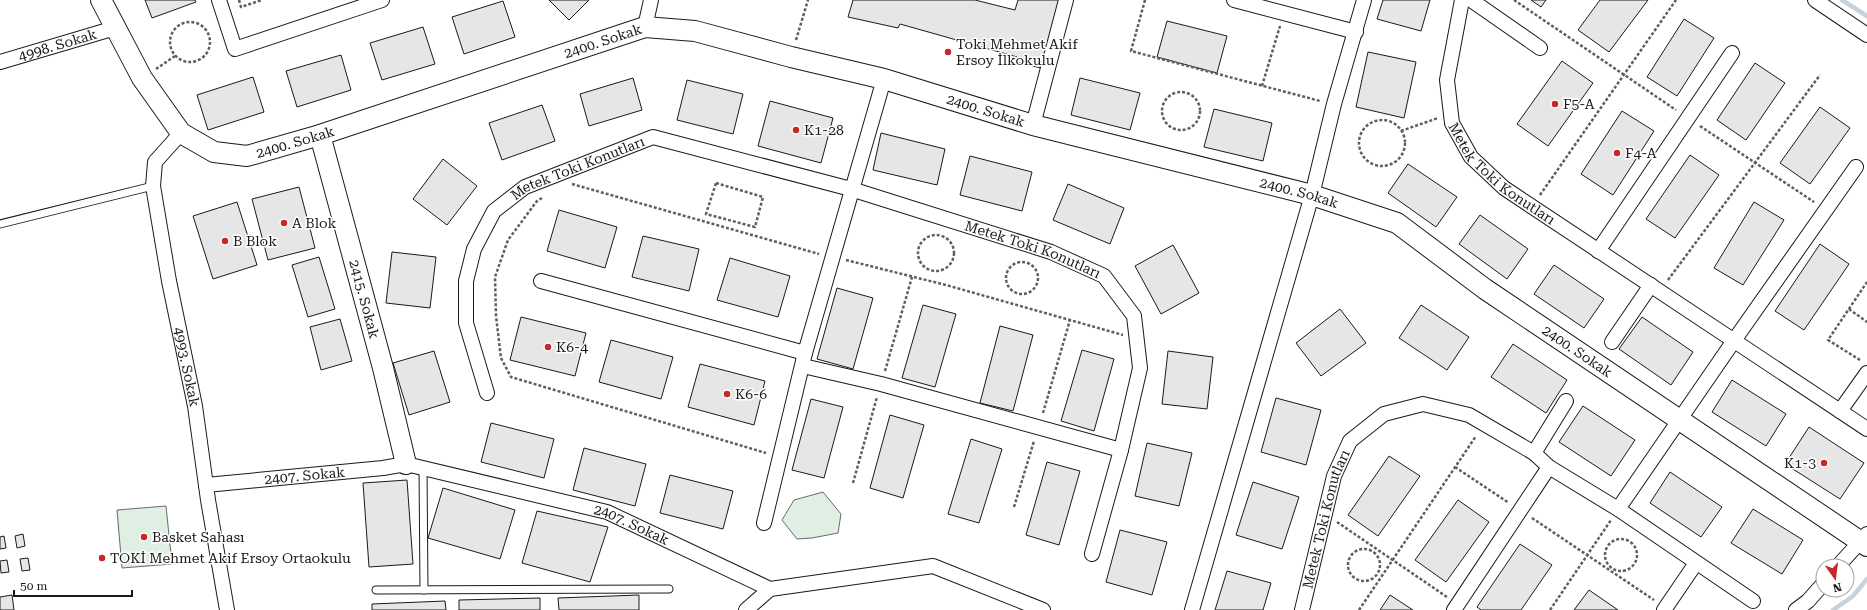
<svg xmlns="http://www.w3.org/2000/svg" width="1867" height="610" viewBox="0 0 1867 610" font-family="'Roboto Serif',serif">
	<rect width="100%" height="100%" fill="#fff"/>
	<g fill="#e0efe3" stroke="#6a6a6a">
		<polygon points="823,492 841,514 838,533 812,538 797,539 782,520 794,500"/>
		<polygon points="166,506 172,564 122,568 117,510"/>
	</g>
	<g fill="none" stroke-linecap="round" stroke-linejoin="round">
		<g stroke="#c6d2dc" stroke-width="4.5">
			<polyline points="1842,0 1867,16"/>
			<polyline points="1833,610 1853,596 1867,579"/>
		</g>
	</g>
	<g fill="#e6e6e6" stroke="#1a1a1a">
		<polygon points="145,0 195,0 196,2 152,18"/>
		<polygon points="549,0 589,0 569,20"/>
		<polygon points="853,0 975,0 1015,10 1018,0 1062,0 1041,68 1016,62 1017,57 900,24 898,28 848,17"/>
		<polygon points="1383,0 1430,0 1421,31 1377,19"/>
		<polygon points="1531,0 1546,0 1541,7"/>
		<polygon points="1600,0 1648,0 1609,52 1578,30"/>
		<polygon points="503,1 515,37 464,54 452,17"/>
		<polygon points="1684,19 1714,38 1677,96 1647,77"/>
		<polygon points="1167,21 1227,36 1217,73 1157,57"/>
		<polygon points="423,27 435,64 382,80 370,43"/>
		<polygon points="1368,52 1416,62 1404,118 1356,107"/>
		<polygon points="341,55 351,90 297,107 286,71"/>
		<polygon points="1562,61 1593,83 1548,146 1517,124"/>
		<polygon points="1755,63 1785,83 1746,140 1717,120"/>
		<polygon points="253,77 264,112 208,130 197,95"/>
		<polygon points="633,78 642,110 589,126 580,94"/>
		<polygon points="1080,78 1140,93 1130,130 1071,115"/>
		<polygon points="687,80 743,94 733,134 677,120"/>
		<polygon points="770,101 833,118 821,163 758,146"/>
		<polygon points="542,105 555,141 502,160 489,123"/>
		<polygon points="1820,107 1850,128 1810,184 1780,163"/>
		<polygon points="1214,109 1272,123 1263,161 1204,147"/>
		<polygon points="1622,111 1654,131 1613,195 1581,174"/>
		<polygon points="881,133 945,149 937,185 873,170"/>
		<polygon points="1690,155 1719,175 1675,238 1646,219"/>
		<polygon points="970,156 1032,172 1022,211 960,195"/>
		<polygon points="443,159 477,186 447,225 413,199"/>
		<polygon points="1408,164 1457,197 1436,227 1388,193"/>
		<polygon points="1068,184 1124,208 1110,244 1053,220"/>
		<polygon points="299,187 315,248 268,260 252,199"/>
		<polygon points="237,202 257,265 213,279 193,216"/>
		<polygon points="1754,202 1784,220 1743,285 1714,268"/>
		<polygon points="559,210 617,227 605,268 547,251"/>
		<polygon points="1480,215 1528,249 1507,279 1459,244"/>
		<polygon points="643,236 699,249 689,291 632,277"/>
		<polygon points="1820,244 1849,264 1804,330 1775,311"/>
		<polygon points="1173,245 1199,293 1161,314 1135,266"/>
		<polygon points="392,252 436,257 430,308 386,303"/>
		<polygon points="319,257 335,309 308,317 292,265"/>
		<polygon points="730,258 790,276 778,317 717,300"/>
		<polygon points="1554,265 1604,299 1584,328 1534,294"/>
		<polygon points="837,288 873,298 853,369 817,359"/>
		<polygon points="923,305 956,314 935,387 902,378"/>
		<polygon points="1421,305 1469,337 1447,370 1399,338"/>
		<polygon points="1340,309 1366,343 1321,376 1296,343"/>
		<polygon points="521,317 586,333 575,376 510,360"/>
		<polygon points="1642,317 1693,352 1671,385 1619,349"/>
		<polygon points="340,319 352,361 321,370 310,327"/>
		<polygon points="1000,326 1033,335 1013,411 980,403"/>
		<polygon points="611,340 673,357 661,399 599,382"/>
		<polygon points="1513,344 1567,380 1546,413 1491,377"/>
		<polygon points="1082,350 1114,359 1094,431 1061,421"/>
		<polygon points="434,351 450,402 409,415 393,363"/>
		<polygon points="1168,351 1213,357 1207,409 1162,404"/>
		<polygon points="700,364 765,381 754,425 688,407"/>
		<polygon points="1732,380 1786,414 1766,446 1712,412"/>
		<polygon points="1276,398 1321,410 1306,465 1261,452"/>
		<polygon points="811,399 843,407 824,478 792,470"/>
		<polygon points="1583,406 1635,440 1611,476 1559,442"/>
		<polygon points="890,415 924,425 903,498 870,488"/>
		<polygon points="491,423 554,439 544,478 481,462"/>
		<polygon points="1809,427 1864,463 1840,499 1785,464"/>
		<polygon points="971,439 1002,449 979,523 948,514"/>
		<polygon points="1147,443 1192,453 1179,506 1135,496"/>
		<polygon points="584,448 646,464 635,506 573,490"/>
		<polygon points="1389,456 1420,476 1378,536 1348,515"/>
		<polygon points="1047,462 1080,471 1059,545 1026,535"/>
		<polygon points="1670,472 1722,507 1701,537 1650,503"/>
		<polygon points="670,475 733,491 723,529 660,513"/>
		<polygon points="407,480 413,564 369,567 363,483"/>
		<polygon points="1253,482 1299,497 1282,549 1236,535"/>
		<polygon points="443,488 515,510 500,559 428,538"/>
		<polygon points="1458,500 1489,522 1446,582 1415,560"/>
		<polygon points="1753,509 1803,540 1782,574 1731,543"/>
		<polygon points="537,511 608,527 590,582 522,563"/>
		<polygon points="1120,530 1167,542 1152,595 1106,582"/>
		<polygon points="23,534 25,546 17,548 15,536"/>
		<polygon points="4,536 6,548 0,549 0,537"/>
		<polygon points="1520,544 1552,565 1521,610 1481,610 1477,607"/>
		<polygon points="28,558 30,570 22,571 20,559"/>
		<polygon points="7,560 9,572 1,573 0,561"/>
		<polygon points="1227,571 1271,583 1263,610 1215,610"/>
		<polygon points="1589,590 1618,610 1574,610"/>
		<polygon points="12,595 14,610 0,610 0,597"/>
		<polygon points="639,595 639,610 559,610 558,598"/>
		<polygon points="1390,595 1413,610 1380,610"/>
		<polygon points="540,598 540,610 459,610 459,600"/>
		<polygon points="445,601 446,610 372,610 372,604"/>
	</g>
	<g fill="none" stroke-linecap="round" stroke-linejoin="round">
		<defs>
			<g id="lane">
				<polyline points="0,224 153,186"/>
				<polyline points="423,467 424,590"/>
				<polyline points="376,590 669,589"/>
			</g>
			<g id="street">
				<polyline points="219,0 235,49 382,0"/>
				<polyline points="1234,0 1356,32"/>
				<path id="s1" d="M1462 0 1447 80 1452 123 1471 157 1504 188 1867 429"/>
				<polyline points="1471,0 1540,48"/>
				<polyline points="1815,0 1867,35"/>
				<polyline points="645,27 651,0"/>
				<path id="s2" d="M0 62 115 28"/>
				<polyline points="1033,125 1066,0"/>
				<path id="s3" d="M181 133 155 162 153 186 169 281 195 406 208 500 227 610"/>
				<polyline points="1598,251 1732,53"/>
				<polyline points="541,281 805,353"/>
				<polyline points="1612,342 1651,285"/>
				<polyline points="803,366 881,384 1121,450"/>
				<path id="s4" d="M487 393 466 323V281L474 249 494 211 525 187 653 137 851 189 1051 252 1104 276 1134 316 1140 368 1121 450 1092 554"/>
				<polyline points="1840,411 1867,373"/>
				<polyline points="1534,453 1566,401"/>
				<path id="s5" d="M206 485 383 468 406 464 607 512 770 589 933 566 1043 610"/>
				<polyline points="1618,509 1733,342 1856,167"/>
				<polyline points="764,523 805,353 884,79"/>
				<polyline points="1838,566 1867,534"/>
				<polyline points="746,610 770,589"/>
				<polyline points="1192,610 1312,195 1334,104 1364,0"/>
				<path id="s6" d="M1302 610 1334 476 1350 441 1384 414 1423 404 1469 415 1534 453 1549 467 1618 509 1753 601"/>
				<polyline points="1454,610 1549,467"/>
				<polyline points="1664,610 1696,563"/>
				<polyline points="1796,610 1808,601 1823,584"/>
			</g>
			<g id="secondary">
				<path id="s7" d="M101 0 142 78 181 133 214 152 247 156 320 135 645 27 695 31 791 57 884 79 1033 125 1312 195 1397 223 1485 289 1867 546"/>
				<path id="s8" d="M320 135 383 368 406 464"/>
			</g>
		</defs>
		<use href="#lane" stroke="#1a1a1a" stroke-width="9"/>
		<use href="#street" stroke="#1a1a1a" stroke-width="16"/>
		<use href="#secondary" stroke="#1a1a1a" stroke-width="22"/>
		<g stroke="#5f5f5f" stroke-width="2.5" stroke-dasharray="3 2" stroke-linecap="butt">
			<polyline points="239,0 241,7 262,0"/>
			<polyline points="1145,0 1131,51 1320,101"/>
			<polyline points="1514,0 1676,110"/>
			<circle cx="190" cy="42" r="20"/>
			<polyline points="796,40 808,0"/>
			<polyline points="156,69 175,56"/>
			<polyline points="1262,86 1280,26"/>
			<circle cx="1181" cy="111" r="19"/>
			<circle cx="1382" cy="143" r="23"/>
			<polyline points="1700,126 1814,202"/>
			<polyline points="1401,131 1438,118"/>
			<polygon points="716,183 763,197 755,227 706,214"/>
			<polyline points="572,184 819,254"/>
			<polyline points="1540,195 1676,0"/>
			<polyline points="542,198 537,201 508,240 495,277 496,316 501,358 511,377 766,453"/>
			<circle cx="936" cy="253" r="18"/>
			<polyline points="846,260 946,285 1123,335"/>
			<circle cx="1022" cy="278" r="16"/>
			<polyline points="1668,280 1820,75"/>
			<polyline points="1849,309 1867,322"/>
			<polyline points="1860,360 1828,340 1867,282"/>
			<polyline points="885,371 912,277"/>
			<polyline points="1043,413 1070,320"/>
			<polyline points="1455,467 1509,503"/>
			<polyline points="853,483 877,397"/>
			<polyline points="1014,507 1034,441"/>
			<polyline points="1532,518 1654,600"/>
			<polyline points="1337,522 1447,597"/>
			<circle cx="1621" cy="555" r="16"/>
			<circle cx="1364" cy="565" r="16"/>
			<polyline points="1359,610 1476,436"/>
			<polyline points="1550,610 1611,520"/>
		</g>
		<use href="#lane" stroke="#fff" stroke-width="7"/>
		<use href="#street" stroke="#fff" stroke-width="14"/>
		<use href="#secondary" stroke="#fff" stroke-width="20"/>
	</g>
	<g fill="#c62828" stroke="#fff" stroke-width="1.5">
		<circle cx="948" cy="52" r="4"/>
		<circle cx="1555" cy="104" r="4"/>
		<circle cx="796" cy="130" r="4"/>
		<circle cx="1617" cy="153" r="4"/>
		<circle cx="284" cy="223" r="4"/>
		<circle cx="225" cy="241" r="4"/>
		<circle cx="548" cy="347" r="4"/>
		<circle cx="727" cy="394" r="4"/>
		<circle cx="1824" cy="463" r="4"/>
		<circle cx="144" cy="537" r="4"/>
		<circle cx="102" cy="558" r="4"/>
	</g>
	<g text-anchor="middle" dominant-baseline="central" stroke-width="3" stroke-linejoin="round" paint-order="stroke">
		<g font-size="14" fill="#1a1a1a" stroke="#fff">
			<text stroke="none"><textPath href="#s7" startOffset="601">2400. Sokak</textPath></text>
			<text stroke="none"><textPath href="#s2" startOffset="60">4998. Sokak</textPath></text>
			<text stroke="none"><textPath href="#s7" startOffset="997">2400. Sokak</textPath></text>
			<text stroke="none"><textPath href="#s7" startOffset="277">2400. Sokak</textPath></text>
			<text stroke="none"><textPath href="#s4" startOffset="286">Metek Toki Konutları</textPath></text>
			<text stroke="none"><textPath href="#s1" startOffset="197">Metek Toki Konutları</textPath></text>
			<text stroke="none"><textPath href="#s7" startOffset="1321">2400. Sokak</textPath></text>
			<text stroke="none"><textPath href="#s4" startOffset="764">Metek Toki Konutları</textPath></text>
			<text stroke="none"><textPath href="#s8" startOffset="170">2415. Sokak</textPath></text>
			<text stroke="none"><textPath href="#s7" startOffset="1645">2400. Sokak</textPath></text>
			<text stroke="none"><textPath href="#s3" startOffset="247">4993. Sokak</textPath></text>
			<text stroke="none"><textPath href="#s5" startOffset="99">2407. Sokak</textPath></text>
			<text stroke="none"><textPath href="#s6" startOffset="94">Metek Toki Konutları</textPath></text>
			<text stroke="none"><textPath href="#s5" startOffset="435">2407. Sokak</textPath></text>
		</g>
		<g font-size="14" fill="#1a1a1a" stroke="#fff" text-anchor="start">
			<text x="956" y="44">Toki Mehmet Akif<tspan x="956" dy="16">Ersoy İlkokulu</tspan></text>
			<text x="1563" y="104">F5-A</text>
			<text x="804" y="130">K1-28</text>
			<text x="1625" y="153">F4-A</text>
			<text x="292" y="223">A Blok</text>
			<text x="233" y="241">B Blok</text>
			<text x="556" y="347">K6-4</text>
			<text x="735" y="394">K6-6</text>
			<text x="1816" y="463" text-anchor="end">K1-3</text>
			<text x="152" y="537">Basket Sahası</text>
			<text x="110" y="558">TOKİ Mehmet Akif Ersoy Ortaokulu</text>
		</g>
	</g>
	<g transform="translate(1835 578) rotate(166)"><circle r="19" fill="#ffffff" stroke="#a3a3a3"/>
	<path d="M0-3L7 15L0 10L-7 15Z" fill="#c62828"/>
	<text y="-6" font-size="11" font-weight="bold" text-anchor="middle" fill="#1a1a1a">N</text>
	</g>
	<path d="M14 590v6h118v-6" fill="none" stroke="#1a1a1a" stroke-width="2"/>
	<text x="20" y="590" font-size="12" fill="#1a1a1a" stroke="#ffffff" stroke-width="3" paint-order="stroke">50 m</text>
</svg>
